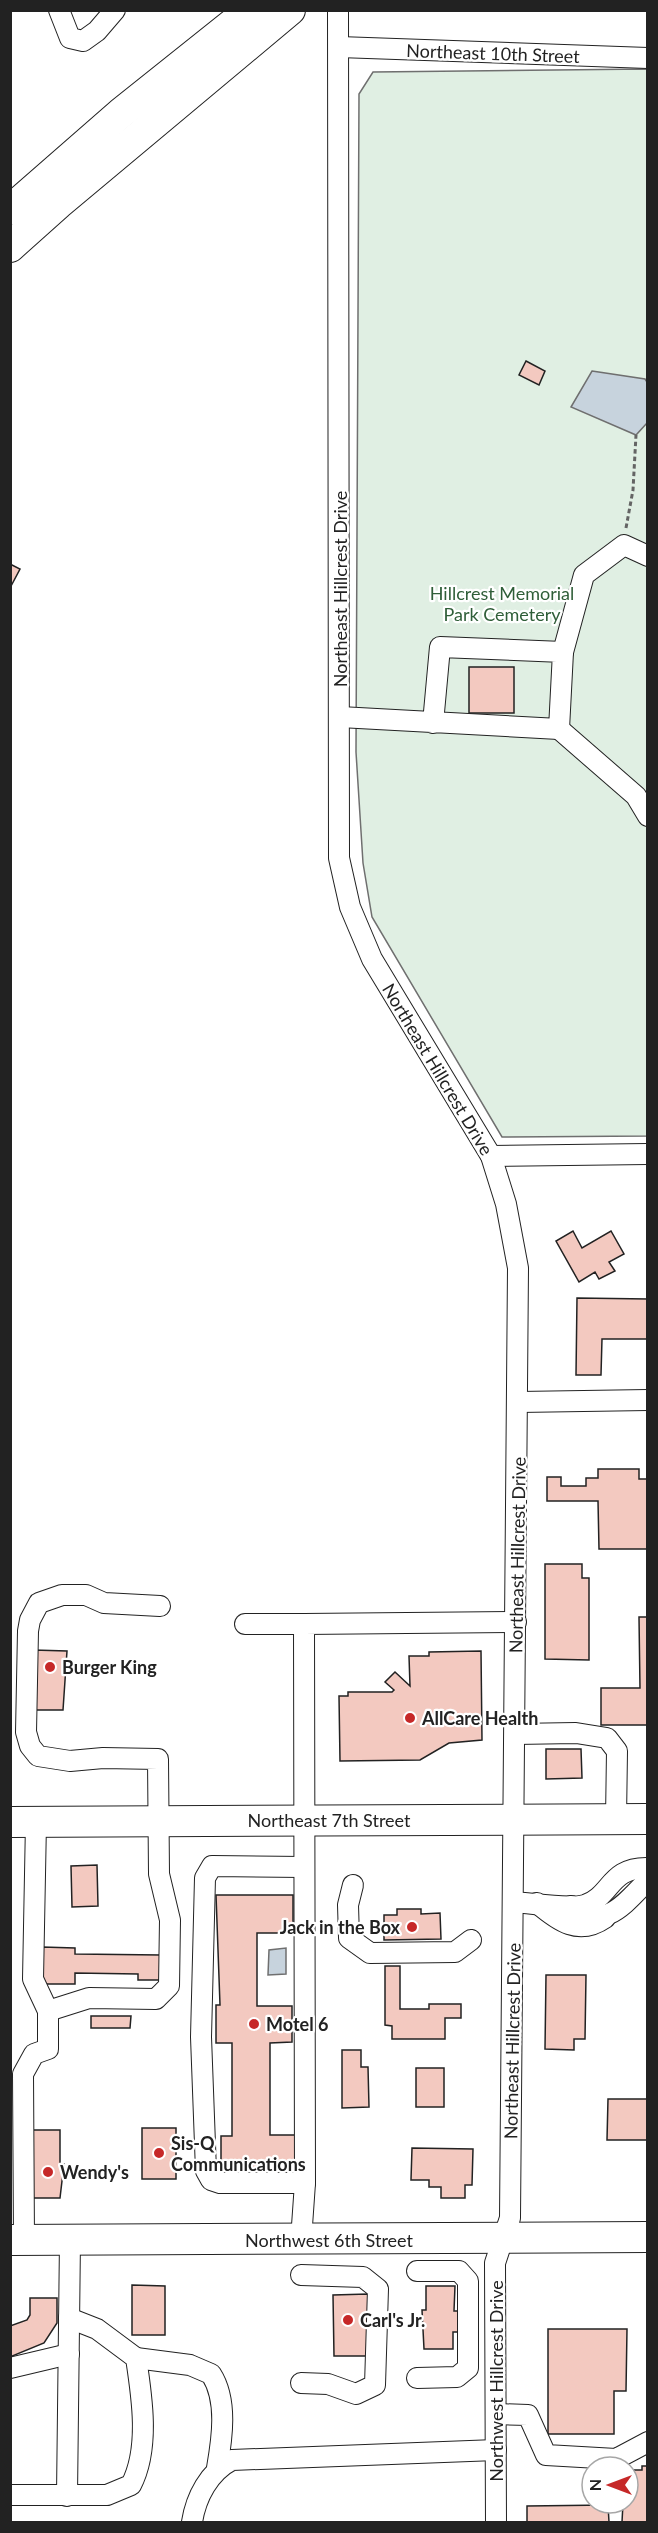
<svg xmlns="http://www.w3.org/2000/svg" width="658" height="2533" viewBox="0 0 658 2533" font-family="Lato,sans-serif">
	<rect width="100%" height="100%" fill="#fff"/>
	<polygon fill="#e0efe3" stroke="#6f6f6f" stroke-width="1.5" points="647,69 647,1136 502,1137 372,917 363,863 356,752 359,94 373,72"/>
	<g fill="#c7d3dd" stroke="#6f6f6f" stroke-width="1.5">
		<polygon points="592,371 645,379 647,382 647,423 636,435 571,407"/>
		<polygon points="286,1948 286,1974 268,1975 269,1950"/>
	</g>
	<g fill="#f3c9c0" stroke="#222" stroke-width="1.5">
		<polygon points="526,361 545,371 539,385 519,375"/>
		<polygon points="10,564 20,569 10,588"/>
		<rect x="469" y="667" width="45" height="46"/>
		<polygon points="573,1231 582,1248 611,1231 624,1254 609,1262 615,1271 599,1279 595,1272 579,1282 556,1241"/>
		<polygon points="577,1298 648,1299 648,1339 602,1339 601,1375 576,1375"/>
		<polygon points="598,1469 639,1469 639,1479 648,1479 648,1549 599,1549 598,1501 547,1501 547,1477 561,1477 561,1486 586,1486 586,1478 598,1478"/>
		<polygon points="545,1564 582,1564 582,1578 589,1578 589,1660 545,1659"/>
		<polygon points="647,1591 648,1725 601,1725 601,1688 640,1688 639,1617 647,1617"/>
		<polygon points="33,1650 67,1651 63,1710 32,1710"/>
		<polygon points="481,1651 482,1740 449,1743 420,1760 340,1761 339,1696 348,1696 348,1692 392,1692 394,1690 385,1682 395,1672 410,1686 409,1656 429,1656 429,1652"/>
		<polygon points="546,1749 581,1749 582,1778 546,1779"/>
		<polygon points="97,1865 98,1906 72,1907 71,1866"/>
		<polygon points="216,1895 293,1895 293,1933 257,1933 257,2006 292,2006 292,2042 270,2043 270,2135 297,2135 297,2172 221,2172 221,2136 232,2136 232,2043 216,2043 216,2005 220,2005"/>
		<polygon points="397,1909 421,1909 421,1914 440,1913 441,1939 384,1940 384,1915 397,1915"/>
		<polygon points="42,1947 75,1948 75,1954 161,1955 161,1980 138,1980 138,1974 75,1973 75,1984 41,1984"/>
		<polygon points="385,1966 400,1966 400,2009 429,2009 429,2004 461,2004 461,2018 445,2018 445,2039 392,2039 392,2026 385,2025"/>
		<polygon points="546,1975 586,1975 585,2039 574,2039 574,2050 545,2049"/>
		<polygon points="91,2016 131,2016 130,2028 91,2028"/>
		<polygon points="342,2050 361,2050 361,2067 368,2067 369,2107 342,2108"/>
		<rect x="416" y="2068" width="28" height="39"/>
		<polygon points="608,2099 648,2099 648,2140 607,2140"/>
		<rect x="142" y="2128" width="34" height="51"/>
		<polygon points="31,2130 60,2130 60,2164 64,2164 60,2198 31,2198"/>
		<polygon points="412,2148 473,2149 472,2185 465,2185 465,2198 441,2198 441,2187 429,2187 429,2180 411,2180"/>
		<polygon points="132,2285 165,2286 165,2335 132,2335"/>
		<polygon points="426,2286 455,2286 454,2311 460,2311 459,2332 453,2332 453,2349 424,2349 422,2310 426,2310"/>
		<polygon points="368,2294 368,2356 334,2356 333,2295"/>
		<polygon points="30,2298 57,2298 57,2323 44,2343 10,2357 10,2326 27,2320 30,2315"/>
		<polygon points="548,2329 627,2329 626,2391 614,2391 614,2434 548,2434"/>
		<polygon points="642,2466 648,2466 648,2522 622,2522 623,2503 628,2503 628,2470 642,2470"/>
		<polygon points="608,2505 609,2522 527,2522 527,2506"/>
	</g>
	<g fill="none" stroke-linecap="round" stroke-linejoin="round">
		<defs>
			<g id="minor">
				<polyline points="59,10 70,38 83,41 97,31 115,10"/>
				<polyline points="338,10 339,858 350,907 372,959 491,1156 506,1204 518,1268 510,2218 495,2263 496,2522"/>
				<polyline points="339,47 648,58"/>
				<polyline points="563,652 584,575 624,545 648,556"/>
				<polyline points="340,717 559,729 563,652 440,647 433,723"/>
				<polyline points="559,729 636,796 648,816"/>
				<polyline points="491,1156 648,1154"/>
				<polyline points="519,1402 648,1400"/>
				<polyline points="245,1624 304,1624"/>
				<polyline points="515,1734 576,1733 607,1738 617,1751 616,1819"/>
				<polyline points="304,1867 212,1866 205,1878 201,2037 206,2171 211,2180 220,2183 305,2183"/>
				<polyline points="353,1885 348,1905 349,1938 370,1953 455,1952 471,1940"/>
				<path d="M513 1902C533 1903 567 1910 585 1905 612 1896 609 1867 648 1868"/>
				<path d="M537 1903C559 1922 579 1936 605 1918"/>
				<path d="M571 1906C604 1933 625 1903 648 1880"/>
				<polyline points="48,2011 89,1998 156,1999 169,1986 170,1920 159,1874 158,1759 103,1758 70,1761 38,1756 30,1746 26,1732 28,1631 30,1620 39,1603 62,1595 86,1595 104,1603 160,1606"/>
				<polyline points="24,2240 23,2074 34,2054 48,2049 48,2011 33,1979 36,1822"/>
				<polyline points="301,2240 305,2183 304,1624 516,1622"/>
				<polyline points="417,2271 459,2271 468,2281 468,2368 457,2377 417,2378"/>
				<polyline points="301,2275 363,2277 378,2289 375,2385 356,2394 328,2384 301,2383"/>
				<path d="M136 2358 190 2365 211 2374C228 2400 222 2439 217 2468"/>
				<polyline points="10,2368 69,2354"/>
				<polyline points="496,2414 528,2415 546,2455 616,2459 648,2442"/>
				<path d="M10 2495H107L131 2485C150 2449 142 2397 136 2358L97 2329 69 2318"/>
				<polyline points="67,2496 70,2240"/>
				<path d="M192 2522C196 2497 209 2472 232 2460L496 2450"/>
			</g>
			<g id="highway">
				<polyline points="10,210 121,113 250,10"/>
				<polyline points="10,247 58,204 290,10"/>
				<polyline points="10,1822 648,1819"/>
				<polyline points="10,2240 648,2237"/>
			</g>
		</defs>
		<use href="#minor" stroke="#222" stroke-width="22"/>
		<use href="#highway" stroke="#222" stroke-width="32"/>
		<polyline stroke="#646464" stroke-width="3" stroke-dasharray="4.5 3" stroke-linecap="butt" points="626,528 633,490 636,435"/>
		<use href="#minor" stroke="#fff" stroke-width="20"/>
		<use href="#highway" stroke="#fff" stroke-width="30"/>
	</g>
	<g fill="#c62828" stroke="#fff" stroke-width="2">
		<circle cx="50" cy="1667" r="6"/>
		<circle cx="410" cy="1718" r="6"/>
		<circle cx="412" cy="1927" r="6"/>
		<circle cx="254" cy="2024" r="6"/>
		<circle cx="159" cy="2153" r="6"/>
		<circle cx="48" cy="2172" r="6"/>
		<circle cx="348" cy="2320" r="6"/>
	</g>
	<g text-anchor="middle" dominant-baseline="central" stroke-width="4.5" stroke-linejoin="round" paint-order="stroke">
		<g font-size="18" fill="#222" stroke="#fff">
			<text transform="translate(493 53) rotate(2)">Northeast 10th Street</text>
			<text transform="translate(340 589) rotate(-90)">Northeast Hillcrest Drive</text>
			<text transform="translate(438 1069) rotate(59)">Northeast Hillcrest Drive</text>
			<text transform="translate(517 1555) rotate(-89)">Northeast Hillcrest Drive</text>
			<text x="329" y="1820">Northeast 7th Street</text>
			<text transform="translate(512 2041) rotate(-89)">Northeast Hillcrest Drive</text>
			<text x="329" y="2240">Northwest 6th Street</text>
			<text transform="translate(496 2381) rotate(-90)">Northwest Hillcrest Drive</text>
		</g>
		<g font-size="18" fill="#2f5e38" stroke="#fff">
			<text x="502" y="593">Hillcrest Memorial<tspan x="502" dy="21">Park Cemetery</tspan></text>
		</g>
		<g font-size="18" font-weight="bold" fill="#222" stroke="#fff" text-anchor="start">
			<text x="62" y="1667">Burger King</text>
			<text x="422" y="1718">AllCare Health</text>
			<text x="400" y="1927" text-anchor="end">Jack in the Box</text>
			<text x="266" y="2024">Motel 6</text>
			<text x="171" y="2143">Sis-Q<tspan x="171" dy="21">Communications</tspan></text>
			<text x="60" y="2172">Wendy's</text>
			<text x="360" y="2320">Carl's Jr.</text>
		</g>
	</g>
	<rect width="658" height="2533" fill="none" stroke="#222222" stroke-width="24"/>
	<g transform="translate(610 2485) rotate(270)"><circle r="28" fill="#ffffff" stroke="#a7a7a7" stroke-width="1.5"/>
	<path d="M0-4.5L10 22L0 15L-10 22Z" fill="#c62828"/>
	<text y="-9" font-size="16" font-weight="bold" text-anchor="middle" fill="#222222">N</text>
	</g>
</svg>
